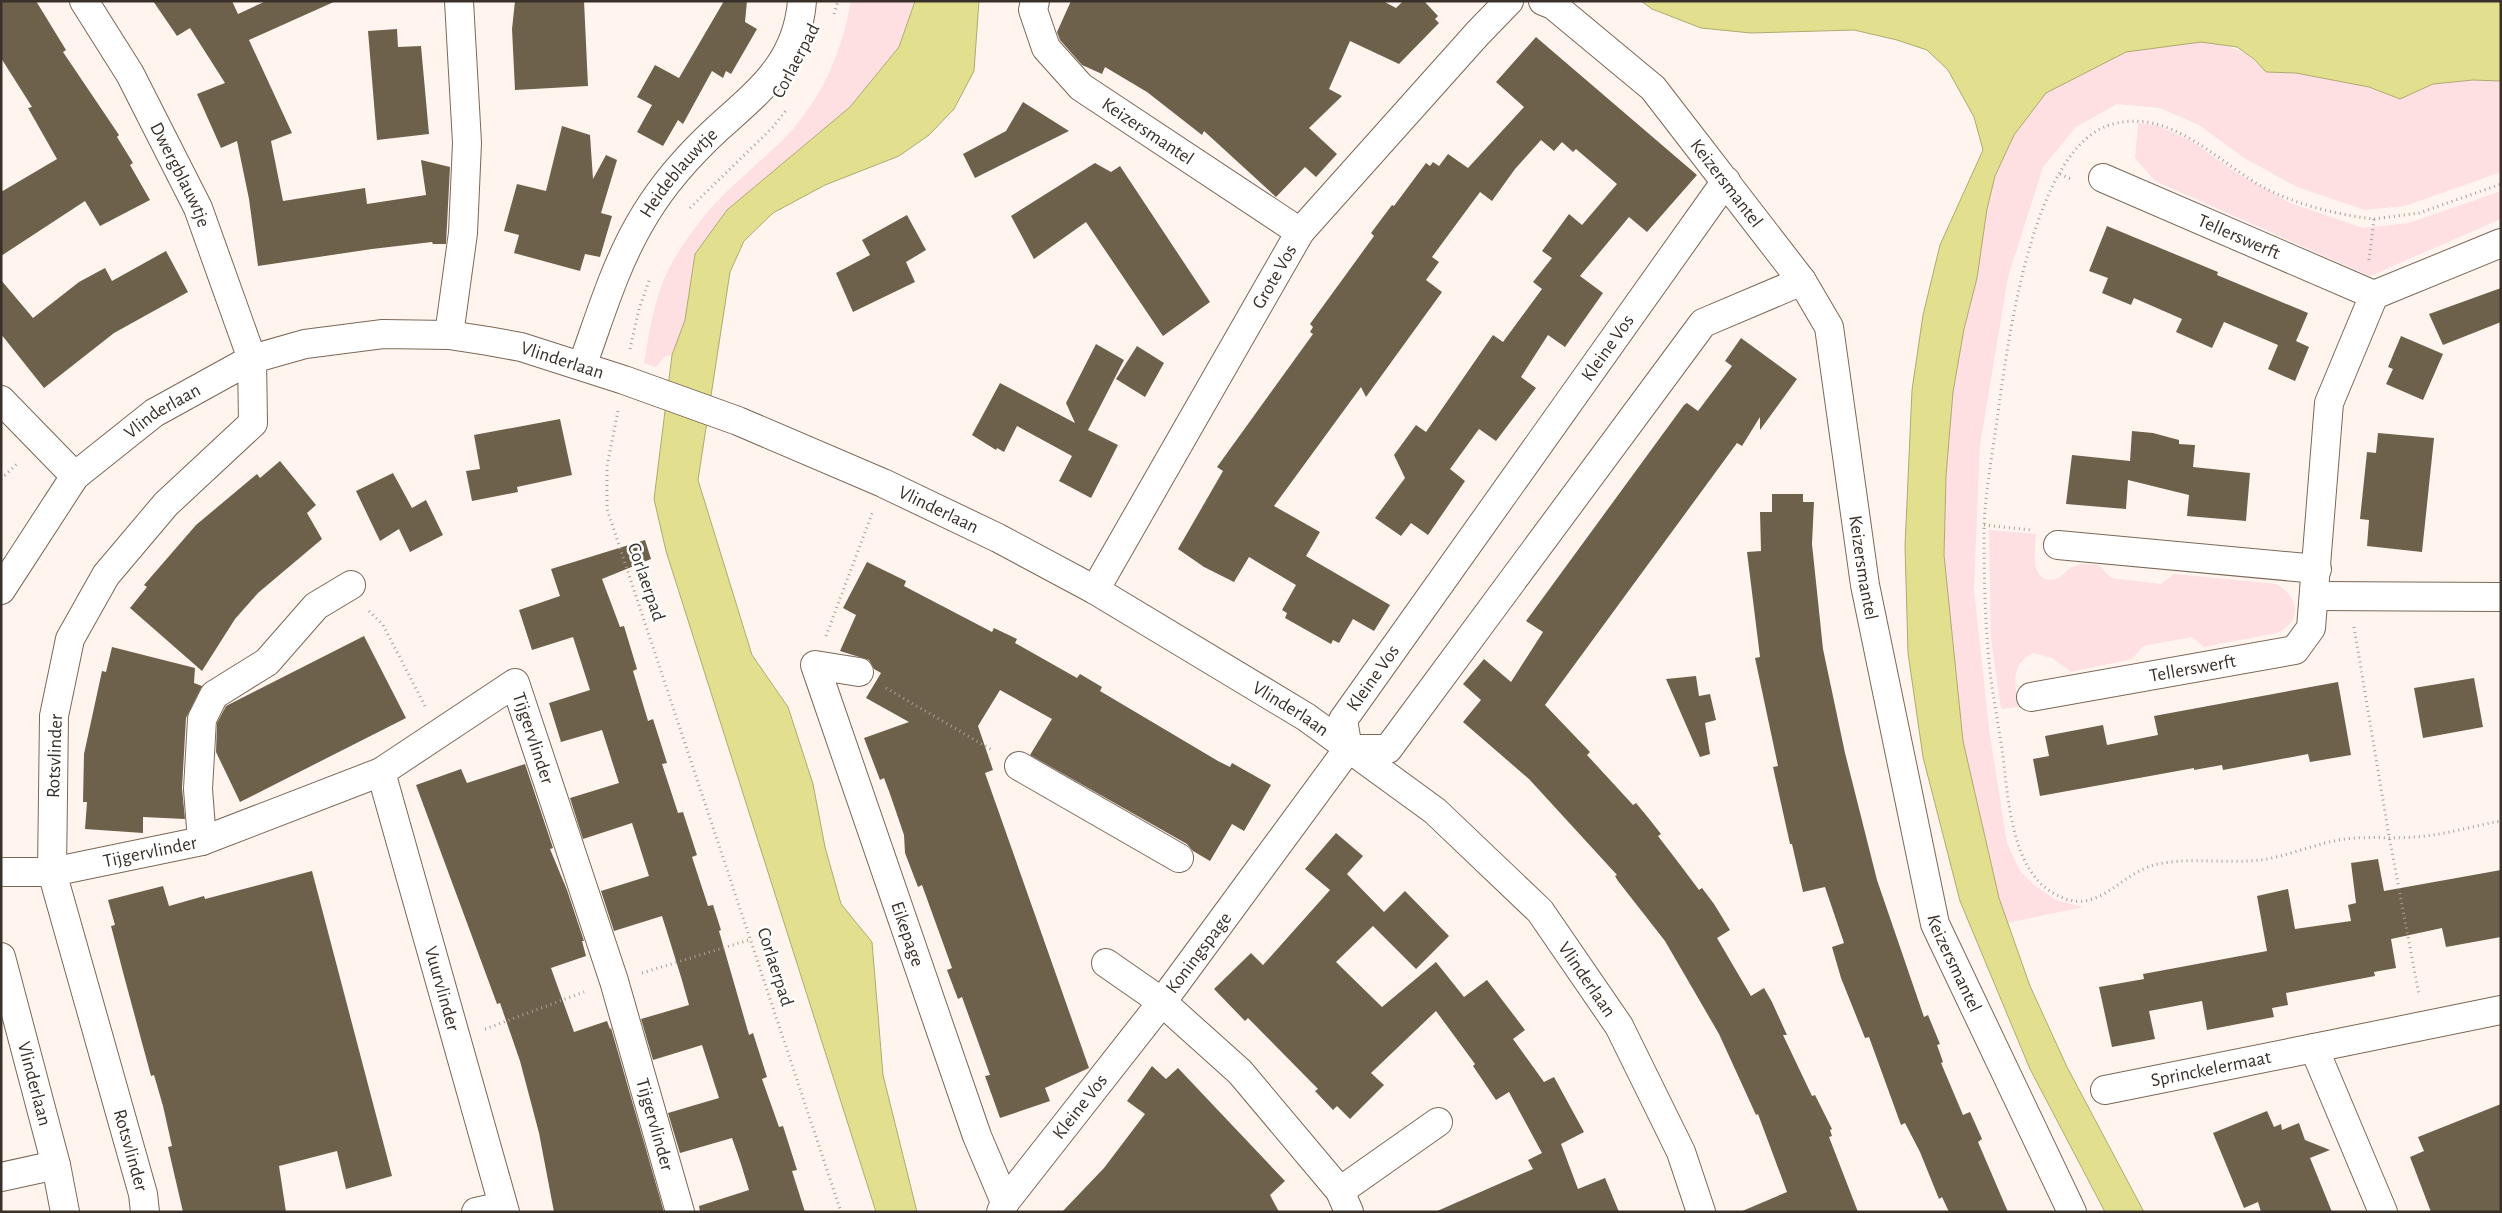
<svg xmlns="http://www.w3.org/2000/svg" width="2502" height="1213" viewBox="0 0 2502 1213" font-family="'Alegreya Sans',sans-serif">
	<rect width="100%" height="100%" fill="#fff5ee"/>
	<g fill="#fedfe2">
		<path d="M851 1H914L899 47 850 107 727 211 695 254 685 320 672 355 664 357 656 367 644 363C650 329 655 292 673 261 690 232 711 205 737 182 755 165 775 149 792 130 825 92 842 50 851 1Z"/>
		<path d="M2201 42C2233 47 2243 47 2266 72L2296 73 2369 87 2400 99 2433 84 2473 80 2501 81V172L2405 206 2365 210 2297 187 2244 158 2199 125 2160 108 2117 104 2076 127 2043 167 2008 277 1980 445 1974 589 1989 729 2007 843 2020 871 2034 885 2056 900 2083 907 2007 923 1999 898 1963 741 1944 555 1946 476 1953 392 1964 329 1977 278 1987 209 1995 176 2014 135 2046 93 2126 51Z"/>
		<polygon points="2138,123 2156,125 2190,140 2235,172 2290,203 2363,228 2409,223 2501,191 2501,219 2370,276 2155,181 2135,158"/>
		<path d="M1989 530 2036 534C2035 548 2029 585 2056 579 2063 577 2067 568 2075 566 2082 563 2091 565 2099 565L2111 578 2161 584 2174 574 2277 584C2299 598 2303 620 2277 633L2204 647 2192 637 2143 646 2132 659 2071 672 2052 658 2033 653C2010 664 2015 685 2018 707L2001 709 1991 639Z"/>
	</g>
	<g fill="#e2df8f" stroke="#afaa70">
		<polygon points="915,1 979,1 974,71 954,109 929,135 899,156 825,185 773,213 744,241 730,272 698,480 752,655 788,707 813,784 825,847 841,904 872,942 883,1075 917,1212 876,1212 666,551 654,499 672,355 685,320 695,254 727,210 850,107 899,47"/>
		<polygon points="1641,1 2501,1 2501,81 2473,80 2433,84 2400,99 2369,87 2296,73 2266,72 2254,59 2237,47 2201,42 2126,52 2046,93 2014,135 1995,176 1987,209 1977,278 1964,329 1953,392 1946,476 1944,555 1963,741 1999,898 2030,986 2067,1067 2144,1212 2105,1212 2030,1069 1960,901 1923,757 1908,653 1905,546 1912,390 1923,315 1940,245 1983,150 1974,117 1948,70 1927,50 1897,40 1854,30 1751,33 1701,28 1652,9"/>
	</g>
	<g fill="#6d614b">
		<polygon points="1,1 36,1 66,50 63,52 119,135 117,137 133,163 130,165 150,200 100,226 85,201 1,256 1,192 57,159 28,108 32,107 1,58"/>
		<polygon points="153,1 232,1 238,14 266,1 336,1 249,40 292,133 271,141 283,201 365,188 367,204 426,195 421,160 450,167 446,244 433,244 432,242 372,249 258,266 249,199 237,141 221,148 197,94 225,83 190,28 177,36"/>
		<polygon points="515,1 584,1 588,86 515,90 512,29"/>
		<polygon points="724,1 747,1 745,22 757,29 731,74 726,71 723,78 712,71 683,124 678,120 663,146 637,132 652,105 637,97 655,65 679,78"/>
		<polygon points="1071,1 1383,1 1396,8 1403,1 1424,1 1438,16 1435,19 1439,23 1399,64 1350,41 1329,89 1342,96 1309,128 1337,154 1316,177 1305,167 1276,197 1204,131 1202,135 1147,92 1105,67 1102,74 1082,65 1060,40 1057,32"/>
		<polygon points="397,29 398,47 421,46 429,134 377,140 368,31"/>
		<polygon points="1536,37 1697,175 1647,232 1629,217 1580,276 1603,293 1565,347 1548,335 1521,377 1536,388 1496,441 1479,429 1450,469 1465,481 1428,535 1411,523 1401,536 1375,518 1405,478 1394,455 1416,425 1426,432 1493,335 1503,342 1542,289 1533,282 1552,258 1542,251 1569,214 1582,225 1617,184 1576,149 1573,152 1562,142 1554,151 1541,140 1515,169 1492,201 1480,192 1432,257 1439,262 1426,280 1442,292 1366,397 1361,387 1274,506 1320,532 1306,556 1390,605 1374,631 1353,619 1339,643 1333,640 1331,644 1285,618 1287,613 1282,610 1296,585 1249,557 1234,582 1204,567 1178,549 1223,471 1217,467 1313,334 1310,332 1313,327 1310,324 1374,236 1371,233 1392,205 1394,206 1426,163 1430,166 1433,162 1439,166 1448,154 1468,168 1524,107 1496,82"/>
		<polygon points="1023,102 1069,131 975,178 963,154 1006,131"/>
		<polygon points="562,126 590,135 593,179 606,155 617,160 601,213 612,216 600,257 585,254 580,271 514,253 519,235 504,231 517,184 546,191"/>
		<polygon points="1095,163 1111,172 1120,166 1210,302 1163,336 1086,222 1034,259 1011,216"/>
		<polygon points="907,215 926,250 906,262 915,282 853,312 836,273 870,255 862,240"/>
		<polygon points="2107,226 2218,272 2217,275 2308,313 2296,341 2309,347 2295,381 2268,369 2278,345 2224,322 2212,348 2176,332 2182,319 2134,298 2131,305 2102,293 2108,278 2089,271"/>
		<polygon points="166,251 188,292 114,333 44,388 1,334 1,280 33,318 79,282 105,268 112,281"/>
		<polygon points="2501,288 2501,322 2443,345 2429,314"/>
		<polygon points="2401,336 2443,354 2423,400 2386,384 2393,369 2388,367"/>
		<polygon points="1741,338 1797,379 1760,430 1760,417 1742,446 1737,443 1545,705 1590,752 1587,755 1633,805 1636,803 1650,820 1661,834 1658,836 1681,866 1699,890 1702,888 1714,904 1730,930 1717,938 1751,996 1764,988 1772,1002 1787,1035 1783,1035 1812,1096 1815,1095 1832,1129 1830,1130 1832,1136 1829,1137 1858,1212 1740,1212 1787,1192 1758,1114 1756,1115 1719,1034 1665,941 1618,881 1615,876 1617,875 1529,779 1463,722 1481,700 1463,684 1484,659 1511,682 1543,632 1526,621 1684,405 1687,403 1698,411 1732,366 1725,361"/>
		<polygon points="1096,344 1124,360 1088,430 1118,445 1091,498 1059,481 1072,456 1017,426 1004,452 997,448 996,450 972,435 1000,383 1075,423 1066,403"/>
		<polygon points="1137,346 1164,363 1145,397 1116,379"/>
		<polygon points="560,419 572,475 517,487 518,492 472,501 466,471 480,469 474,435"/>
		<polygon points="2132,431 2153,433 2179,440 2179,444 2195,445 2193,467 2250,473 2246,521 2187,516 2189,495 2128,480 2126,509 2066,504 2072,455 2130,461"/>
		<polygon points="2378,433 2434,438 2422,552 2367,546 2369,520 2360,519 2367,452 2376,453"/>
		<polygon points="280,461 316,505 307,513 322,539 258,593 235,619 202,671 130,608 147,587 144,585 196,525 257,474 260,478"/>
		<polygon points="393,473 412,508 426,500 443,535 410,552 399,529 380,541 356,491"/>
		<polygon points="1772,494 1803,494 1803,502 1814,502 1812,544 1823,649 1845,753 1877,880 1924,1017 1928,1015 1940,1044 1937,1045 1943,1062 1941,1063 1963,1115 1970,1112 1982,1139 1978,1142 2008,1212 1949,1212 1942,1197 1939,1199 1920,1152 1905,1123 1901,1125 1869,1037 1865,1038 1841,978 1832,947 1844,943 1825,887 1803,892 1792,844 1790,844 1773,767 1778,766 1755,658 1760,657 1747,552 1761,551 1760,512 1772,512"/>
		<polygon points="645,540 651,559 602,579 620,627 624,626 637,669 633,671 648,721 653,719 667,763 662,764 678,813 683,812 697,855 692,857 708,906 713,905 721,930 719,931 749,1035 753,1033 767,1077 762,1079 779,1127 783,1126 797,1170 792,1171 805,1212 700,1212 699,1206 749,1190 741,1164 732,1138 680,1153 668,1113 719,1098 702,1045 653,1060 641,1019 689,1005 681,977 662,916 614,931 601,891 649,876 632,823 583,839 570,798 619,783 602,730 561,742 549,703 590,690 573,637 532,650 519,610 560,596 551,569"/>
		<polygon points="867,562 906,581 904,586 992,632 994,628 1017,639 1015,643 1077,678 1080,674 1102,687 1100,691 1218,761 1230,767 1232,763 1271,785 1244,831 1232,824 1210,861 1193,851 1187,844 1030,755 1052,719 1000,690 978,726 993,770 985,773 1089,1068 1045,1088 1050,1101 1000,1118 985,1076 990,1075 962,997 958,999 947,970 952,968 922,885 918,887 905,853 904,835 890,794 884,778 880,780 864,738 909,722 866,698 881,673 874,669 869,660 840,651 856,615 843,608"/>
		<polygon points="364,636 406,718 240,802 216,752 217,723 226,706"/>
		<polygon points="112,647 195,668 194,683 202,686 186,718 182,788 185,819 143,817 143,833 85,829 87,802 83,802 84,754 102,671 106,672"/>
		<polygon points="1696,676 1699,696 1710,694 1716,720 1705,723 1710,754 1700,757 1666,679"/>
		<polygon points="2474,678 2483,727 2423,738 2414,688"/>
		<polygon points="2338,682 2351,755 2310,762 2308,754 2223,770 2222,765 2194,770 2194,768 2040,796 2033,759 2049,756 2045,736 2103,725 2107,745 2158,735 2154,716"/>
		<polygon points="525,764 553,848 550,849 567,890 584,941 582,941 586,956 551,968 574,1032 607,1021 610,1029 611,1028 664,1212 554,1212 539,1133 520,1061 500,1003 497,1004 416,785 461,769 467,783"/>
		<polygon points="1336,833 1363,856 1347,874 1384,912 1405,891 1449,936 1416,969 1373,926 1336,962 1382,1007 1436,962 1464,997 1487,980 1525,1030 1513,1039 1544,1082 1554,1077 1584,1132 1561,1144 1578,1189 1605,1178 1619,1212 1435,1212 1533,1169 1528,1160 1542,1153 1509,1092 1496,1100 1473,1066 1475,1064 1436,1011 1371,1073 1384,1085 1350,1119 1337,1106 1333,1110 1315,1091 1318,1089 1248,1018 1245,1021 1214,989 1251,953 1263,965 1330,890 1305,869"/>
		<polygon points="2378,859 2384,891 2501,870 2501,937 2446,947 2442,928 2391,939 2396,968 2374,972 2375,976 2286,993 2288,1005 2272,1008 2274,1017 2207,1030 2202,1001 2149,1011 2155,1039 2112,1047 2099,987 2144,979 2143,974 2267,951 2257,896 2288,889 2295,929 2351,921 2348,905 2356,903 2351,863"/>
		<polygon points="312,871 392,1176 346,1189 337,1151 279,1166 286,1212 183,1212 168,1147 172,1146 163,1106 154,1075 151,1076 124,976 111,926 115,925 108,900 163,886 169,906 204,896 205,899"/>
		<polygon points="1152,1066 1166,1079 1178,1068 1285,1181 1270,1195 1279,1212 1062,1212 1104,1168 1145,1114 1127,1101"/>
		<polygon points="2501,1104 2501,1212 2431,1212 2410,1157 2424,1151 2418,1137"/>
		<polygon points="2267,1111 2274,1127 2281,1124 2282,1130 2299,1123 2305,1140 2330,1150 2310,1158 2332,1212 2261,1212 2258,1202 2244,1208 2213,1133"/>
	</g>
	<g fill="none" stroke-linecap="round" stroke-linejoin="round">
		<defs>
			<g id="minor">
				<path id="s1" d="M84 1 130 74 198 208 252 359 253 423 166 504 106 575 70 639 54 716 52 872 143 1194 145 1212"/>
				<path id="s2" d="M1035 1 1033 10 1046 48 1081 87 1300 232"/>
				<path id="s3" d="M1543 1 1553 5 1653 88 1802 281 1829 327 1865 585 1935 924 2072 1212"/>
				<path id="s4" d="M2103 178 2374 295"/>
				<polyline points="449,335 463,233 467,143 459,1"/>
				<path id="s5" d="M582 366C601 314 616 261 646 213 665 182 690 154 717 129 759 91 797 63 802 1"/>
				<polyline points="1,400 75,476"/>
				<polyline points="2058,545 2317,569"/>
				<path id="s6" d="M1 590 75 476 154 413 252 359 305 344 383 334 449 335 488 341 521 347 624 380 738 421 883 483 998 538 1095 590 1306 717 1435 811 1540 911 1619 1026 1681 1152 1701 1212"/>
				<path id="s7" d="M1095 590 1300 232 1478 33 1509 1"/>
				<polyline points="2315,596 2501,597"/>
				<path id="s8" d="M859 672 815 665 977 1136 1005 1202"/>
				<path id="s9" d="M2031 697 2295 650 2311 628 2329 403 2374 295 2501 243"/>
				<path id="s10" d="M1348 749 1343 720 1726 181"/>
				<polyline points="1348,749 1388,749 1703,323 1802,281"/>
				<polyline points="1348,749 1162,1002 1240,1072 1340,1191 1349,1212"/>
				<polyline points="1019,766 1179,858"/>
				<path id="s11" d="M381 772 505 1212"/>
				<polyline points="202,841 198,789 202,719 214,695 267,662 316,606 351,585"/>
				<path id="s12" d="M1 872H52L202 841 381 772 515 683 614 981 680 1212"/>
				<path id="s13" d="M1 957 56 1165 65 1212"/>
				<path id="s14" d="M2105 1090 2314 1048"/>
				<polyline points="1,1177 56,1165"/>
				<polyline points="1340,1191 1438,1122"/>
				<polyline points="476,1212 503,1206"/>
				<path id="s15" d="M1001 1212 1005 1202 1162 1002 1106 963"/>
				<polyline points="2383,1212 2314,1048 2501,1010"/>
			</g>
		</defs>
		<use href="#minor" stroke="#7c6757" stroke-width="30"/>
		<g stroke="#a99f98" stroke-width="3" stroke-dasharray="1 4" stroke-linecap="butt">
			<polyline points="834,14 838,1"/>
			<polyline points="2060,174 2073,180"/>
			<polyline points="690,208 773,127 787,109"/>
			<polyline points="2374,219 2419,213 2501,184"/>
			<path d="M2369 260 2374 219C2340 215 2306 207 2275 193 2223 170 2176 107 2113 124 2031 145 2007 349 1997 420 1992 456 1985 493 1984 530 1984 577 1985 625 1990 671 1993 697 1998 723 2002 749 2008 794 2010 868 2053 893 2098 920 2117 873 2158 864 2192 857 2227 864 2261 860 2289 856 2316 843 2345 839 2368 836 2392 839 2415 837 2444 835 2473 826 2501 821"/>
			<polyline points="630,349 639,309 650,278"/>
			<polyline points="618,411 607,466 607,509 841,1212"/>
			<polyline points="1,479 19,462"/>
			<polyline points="1984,525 2031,530"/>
			<polyline points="369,611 383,625 425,706"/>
			<polyline points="2354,627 2389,836 2419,995"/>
			<polyline points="826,636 873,511"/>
			<polyline points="886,688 992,750"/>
			<polyline points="642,973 752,939"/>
			<polyline points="485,1029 584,992"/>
		</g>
		<use href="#minor" stroke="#fff" stroke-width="28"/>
	</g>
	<g text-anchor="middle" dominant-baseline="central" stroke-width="5" stroke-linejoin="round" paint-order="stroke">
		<g font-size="19" fill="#393029" stroke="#fff">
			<text transform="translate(796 61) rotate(-62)">Corlaerpad</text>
			<text stroke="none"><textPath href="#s2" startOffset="182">Keizersmantel</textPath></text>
			<text stroke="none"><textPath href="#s1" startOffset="199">Dwergblauwtje</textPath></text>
			<text stroke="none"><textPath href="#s5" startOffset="218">Heideblauwtje</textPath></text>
			<text stroke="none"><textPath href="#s3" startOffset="261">Keizersmantel</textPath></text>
			<text stroke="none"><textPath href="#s4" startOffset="148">Tellerswerft</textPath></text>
			<text stroke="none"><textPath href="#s7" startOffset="361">Grote Vos</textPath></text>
			<text stroke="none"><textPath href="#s10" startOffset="486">Kleine Vos</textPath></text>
			<text stroke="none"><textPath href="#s6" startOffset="665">Vlinderlaan</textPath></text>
			<text stroke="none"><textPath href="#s6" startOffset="245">Vlinderlaan</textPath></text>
			<text stroke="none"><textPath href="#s6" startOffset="1070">Vlinderlaan</textPath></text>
			<text stroke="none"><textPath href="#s3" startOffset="681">Keizersmantel</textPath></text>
			<text transform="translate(646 582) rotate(71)">Corlaerpad</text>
			<text stroke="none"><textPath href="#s9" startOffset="164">Tellerswerft</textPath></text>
			<text stroke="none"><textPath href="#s10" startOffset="81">Kleine Vos</textPath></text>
			<text stroke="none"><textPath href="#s6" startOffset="1475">Vlinderlaan</textPath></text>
			<text stroke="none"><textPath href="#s12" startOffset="615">Tijgervlinder</textPath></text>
			<text transform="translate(55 756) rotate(-88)">Rotsvlinder</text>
			<text stroke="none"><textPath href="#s12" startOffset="151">Tijgervlinder</textPath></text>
			<text stroke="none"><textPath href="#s8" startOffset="329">Eikepage</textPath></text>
			<text transform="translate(1199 953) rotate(-53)">Koningspage</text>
			<text stroke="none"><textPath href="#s3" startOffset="1088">Keizersmantel</textPath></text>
			<text transform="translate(775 967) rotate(72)">Corlaerpad</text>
			<text stroke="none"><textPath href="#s6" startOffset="1880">Vlinderlaan</textPath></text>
			<text stroke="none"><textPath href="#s11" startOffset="225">Vuurvlinder</textPath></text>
			<text stroke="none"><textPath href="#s14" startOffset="108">Sprinckelermaat</textPath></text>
			<text stroke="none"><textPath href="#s13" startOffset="131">Vlinderlaan</textPath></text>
			<text stroke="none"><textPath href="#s15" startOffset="132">Kleine Vos</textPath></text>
			<text stroke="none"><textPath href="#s12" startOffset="1020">Tijgervlinder</textPath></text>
			<text stroke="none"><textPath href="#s1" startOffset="1270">Rotsvlinder</textPath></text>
		</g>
	</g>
	<rect width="2502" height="1213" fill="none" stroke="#393029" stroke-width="5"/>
</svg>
